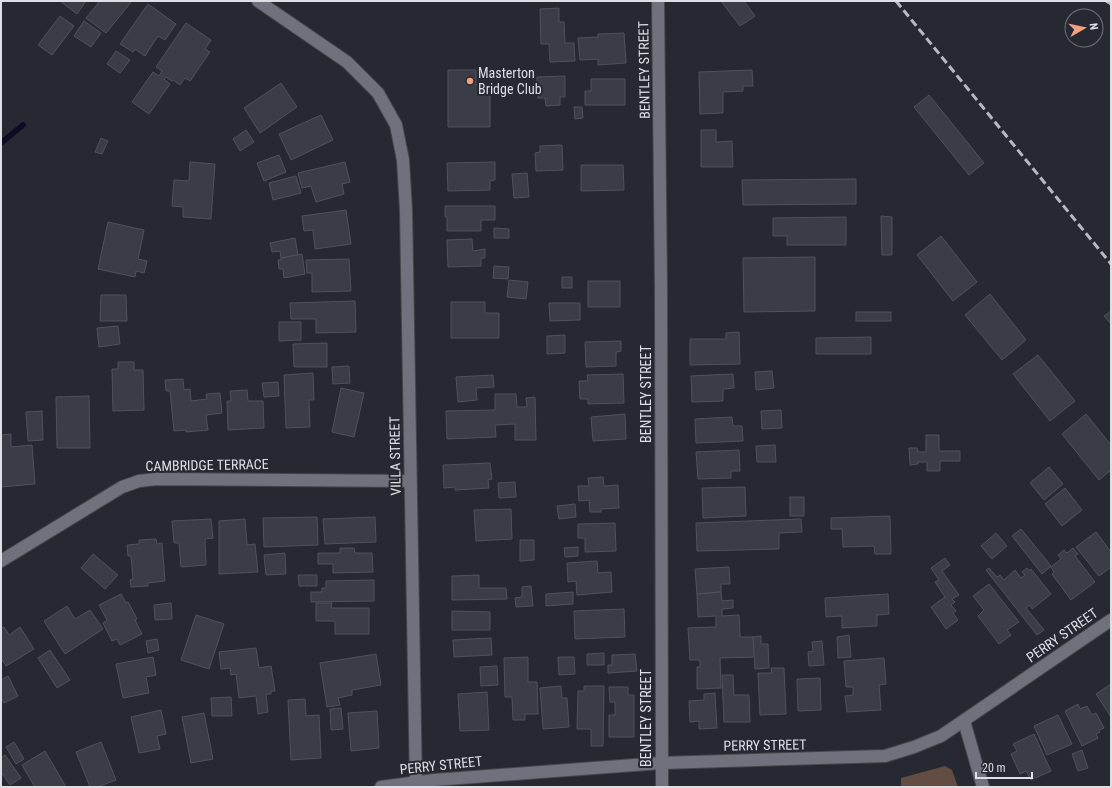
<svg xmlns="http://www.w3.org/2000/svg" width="1112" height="788" viewBox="0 0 1112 788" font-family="'Roboto Condensed',sans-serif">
	<rect width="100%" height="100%" fill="#272932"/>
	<polygon fill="#634c42" points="945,766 952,770 958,787 901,787 901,778"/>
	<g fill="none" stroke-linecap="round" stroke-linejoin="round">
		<polyline stroke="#0a0d24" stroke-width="5.5" points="1,143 23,125"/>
	</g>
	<g fill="#3a3d46" stroke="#4f525c">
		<polygon points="60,1 86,1 77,14"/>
		<polygon points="100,1 132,1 106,33 86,18"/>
		<polygon points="721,1 744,1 755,16 740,26"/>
		<polygon points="148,4 176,24 165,40 158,36 145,56 135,49 133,52 120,44"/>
		<polygon points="559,8 559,22 564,22 565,43 574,43 575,61 550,62 549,44 541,44 540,9"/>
		<polygon points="60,16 74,26 52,55 38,45"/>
		<polygon points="84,21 101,33 91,47 74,36"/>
		<polygon points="186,23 211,40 205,49 210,52 190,81 185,78 180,85 173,80 172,81 166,77 164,79 170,84 149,114 132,102 153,72 159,76 162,71 156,67"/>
		<polygon points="624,33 626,63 598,65 598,59 580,60 578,38 598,37 598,34"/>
		<polygon points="116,51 130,60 120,73 107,64"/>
		<polygon points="448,70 476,70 476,85 490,85 490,127 448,127"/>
		<polygon points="752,70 753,86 743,86 743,91 723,92 723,113 700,114 699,72"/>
		<polygon points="565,76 565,97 560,97 560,105 546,106 545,98 538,98 537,77"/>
		<polygon points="591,79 625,79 625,105 585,105 585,91 591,91"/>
		<polygon points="281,83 297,107 260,133 244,108"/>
		<polygon points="929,95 984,163 969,175 914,107"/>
		<polygon points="574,107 582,107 583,118 575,119"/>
		<polygon points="321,115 333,140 291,160 279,134"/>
		<polygon points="246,130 254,142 240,151 233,139"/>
		<polygon points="701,130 716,130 716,142 732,141 733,167 701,167"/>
		<polygon points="101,138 108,141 102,154 95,152"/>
		<polygon points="562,145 563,170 536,171 535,153 540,152 540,146"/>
		<polygon points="279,155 286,172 264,181 257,163"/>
		<polygon points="190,162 215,164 211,219 183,217 183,207 172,206 174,180 189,181"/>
		<polygon points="345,162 350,182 342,184 344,194 316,202 311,186 302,188 298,173"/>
		<polygon points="495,162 495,180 490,181 490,190 448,191 447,163"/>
		<polygon points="581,165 623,165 624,190 581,191"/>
		<polygon points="527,173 529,197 514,198 512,174"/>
		<polygon points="296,176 301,193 273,200 269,183"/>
		<polygon points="856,179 856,204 743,205 742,180"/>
		<polygon points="445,206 495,206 495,220 481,220 481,231 447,231 447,217 445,217"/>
		<polygon points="346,210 351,244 315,249 313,230 304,231 302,216"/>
		<polygon points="881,216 892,217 892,255 882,255"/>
		<polygon points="846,217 846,245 787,245 787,236 773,236 773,218"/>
		<polygon points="108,222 144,230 138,259 147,261 144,273 136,271 135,277 98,269"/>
		<polygon points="494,228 509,229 509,238 494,238"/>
		<polygon points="941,236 977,282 953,301 917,255"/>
		<polygon points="295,238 298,255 281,258 280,251 272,252 270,243"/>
		<polygon points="472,239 473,251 485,249 485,258 481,258 481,266 448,267 447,240"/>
		<polygon points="302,254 305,274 284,278 283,269 279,269 278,260 281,260 281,258"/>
		<polygon points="815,257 815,311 744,312 743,258"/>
		<polygon points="349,259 351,291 312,292 312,273 307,273 306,260"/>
		<polygon points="494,266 509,267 508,279 493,278"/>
		<rect x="562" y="277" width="10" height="11"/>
		<polygon points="509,280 528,282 526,299 507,297"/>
		<rect x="588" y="281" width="32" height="26"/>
		<polygon points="990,294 1026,340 1002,360 965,315"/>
		<polygon points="101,295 126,295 127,321 100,321"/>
		<polygon points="355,301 356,332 316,333 316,319 291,319 290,303"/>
		<polygon points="451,302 485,302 485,313 499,313 499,338 451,338"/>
		<polygon points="549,303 580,303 580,320 550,321"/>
		<polygon points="1111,311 1111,324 1104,316"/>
		<rect x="856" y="312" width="35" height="9"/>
		<polygon points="279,322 301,322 301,340 279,341"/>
		<polygon points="118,326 120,344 99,347 97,328"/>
		<polygon points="739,332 740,364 690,365 690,339 726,339 726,333"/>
		<polygon points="565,335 565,353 547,354 547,336"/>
		<polygon points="871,337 871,354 816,354 816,338"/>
		<polygon points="621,341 621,351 616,352 616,366 586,367 585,342"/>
		<polygon points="327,343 327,367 294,367 293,344"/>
		<polygon points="1038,355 1075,401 1050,421 1013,374"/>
		<polygon points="118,362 134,362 134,370 143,370 144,410 113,411 112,369 118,369"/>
		<polygon points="349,366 350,383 333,384 332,367"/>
		<polygon points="772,371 774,388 756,390 755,372"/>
		<polygon points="313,373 314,400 309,400 310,427 286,428 284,375"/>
		<polygon points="623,374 624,403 588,404 588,399 580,399 579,381 588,381 587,375"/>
		<polygon points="733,374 734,388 723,389 723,401 692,402 691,376"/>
		<polygon points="493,375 494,387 476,388 477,400 458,402 456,377"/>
		<polygon points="183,379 184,390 190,389 191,401 207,399 206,394 220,393 222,413 206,415 208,430 186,432 186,430 174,431 170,391 166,391 165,380"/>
		<polygon points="278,382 279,396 264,397 262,383"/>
		<polygon points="341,388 364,393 354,437 332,432"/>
		<polygon points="247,390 248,401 263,401 264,428 228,430 227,401 231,401 230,391"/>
		<polygon points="495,394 516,394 517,407 527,407 526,398 535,397 536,440 515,440 515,424 495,425 496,437 447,439 446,411 495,410"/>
		<polygon points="89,396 90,448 57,448 56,397"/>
		<polygon points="781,410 782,428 762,429 761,411"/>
		<polygon points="42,411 43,440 28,441 26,412"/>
		<polygon points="625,414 626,439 593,441 591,417"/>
		<polygon points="1086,414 1111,445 1111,470 1099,480 1062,434"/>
		<polygon points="732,417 733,426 742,426 743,441 696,443 695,419"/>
		<polygon points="11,434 11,447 32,445 35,484 1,487 1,435"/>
		<polygon points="926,435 939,435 939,451 960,451 960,461 940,461 940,471 927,471 927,462 918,462 918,464 910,465 909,448 917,448 918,452 926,452"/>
		<polygon points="775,445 776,462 757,462 756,446"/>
		<polygon points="739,450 740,471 731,471 731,478 698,479 696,452"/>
		<polygon points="490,463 492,479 488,480 489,488 455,490 455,487 444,488 443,465"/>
		<polygon points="1049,467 1063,484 1044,500 1030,483"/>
		<polygon points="603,477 604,486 618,485 619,508 601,509 601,512 590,512 589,500 579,501 578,486 589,486 588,478"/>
		<polygon points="515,482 516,497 499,498 498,483"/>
		<polygon points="745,487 746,516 703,518 702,488"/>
		<polygon points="1065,488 1082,510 1062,526 1045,504"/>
		<rect x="790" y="497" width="14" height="19"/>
		<polygon points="575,504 576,517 559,519 557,506"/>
		<polygon points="511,509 512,539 476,541 474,510"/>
		<polygon points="890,516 891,554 875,554 874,546 843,547 842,529 831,529 831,518"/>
		<polygon points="317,517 318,545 264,547 263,518"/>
		<polygon points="375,517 376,542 325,544 323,519"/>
		<polygon points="211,519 213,538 205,539 206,565 181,567 179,543 174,543 172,521"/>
		<polygon points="245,519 247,545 255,544 258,572 219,574 219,521"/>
		<polygon points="801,519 802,532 779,533 779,549 697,551 696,523"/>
		<polygon points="615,523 616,551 585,552 585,538 578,538 578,524"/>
		<polygon points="1021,529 1051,566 1042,574 1012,536"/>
		<polygon points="1096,532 1111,552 1111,567 1099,576 1076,547"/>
		<polygon points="996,533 1007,546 992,559 981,546"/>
		<polygon points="156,539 157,544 162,543 165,581 148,583 148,586 131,587 130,580 133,579 131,556 128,556 127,545 139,544 139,540"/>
		<polygon points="520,540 534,540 534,560 520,561"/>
		<polygon points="578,547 578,556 565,557 564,548"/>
		<polygon points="340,548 354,548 355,553 372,553 373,572 333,573 333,564 318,564 318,553 340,553"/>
		<polygon points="1073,548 1078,554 1075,556 1095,582 1071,600 1052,574 1054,572 1051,567 1061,559 1058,555 1064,550 1067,553"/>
		<polygon points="285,553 286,574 266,575 264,555"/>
		<polygon points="93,554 118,575 105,589 81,568"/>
		<polygon points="945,558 950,565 942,571 959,595 952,599 955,602 951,605 956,611 953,613 958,620 946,629 931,607 945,597 935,582 939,580 931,568"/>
		<polygon points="597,561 598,573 611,572 612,592 577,595 576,581 568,582 567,563"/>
		<polygon points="729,567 730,584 721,584 721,592 697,594 695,569"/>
		<polygon points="989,568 997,577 1000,575 1004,580 1015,570 1021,578 1025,575 1022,572 1027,568 1030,571 1031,569 1051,594 1032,609 1030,605 1026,608 1044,630 1037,635 986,570"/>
		<polygon points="298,575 317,575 317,586 299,586"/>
		<polygon points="479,575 479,588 506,588 507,599 452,600 452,576"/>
		<polygon points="374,580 374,601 311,602 311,592 322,592 322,588 326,588 326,581"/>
		<polygon points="989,584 1019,622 1007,630 1011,635 999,644 978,616 984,610 973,596"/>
		<polygon points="531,586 533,606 516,607 515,598 522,597 522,587"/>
		<polygon points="573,592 573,604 546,606 546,594"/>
		<polygon points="721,592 722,601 733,600 733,608 722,609 722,616 739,615 740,637 753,637 755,657 720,658 721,688 697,689 697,667 700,667 700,660 690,660 688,628 716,627 716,616 698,617 697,594"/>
		<polygon points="121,594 126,603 128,602 137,619 135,620 142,634 120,645 117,639 112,641 103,623 107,620 99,605"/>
		<polygon points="888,594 889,614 877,615 877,626 842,628 842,616 826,617 825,598"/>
		<polygon points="171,603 172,619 155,620 154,605"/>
		<polygon points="316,603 332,603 331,608 369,608 369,634 335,634 335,621 316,621"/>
		<polygon points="67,606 75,619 90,610 103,629 65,654 44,621"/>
		<polygon points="624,609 625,637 575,639 574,611"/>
		<polygon points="452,611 490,612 490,630 452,630"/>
		<polygon points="196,615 224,624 209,669 181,660"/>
		<polygon points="4,627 9,635 20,627 34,649 6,666 1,658 1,628"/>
		<polygon points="849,635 851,657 838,658 837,637"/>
		<polygon points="761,636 761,644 768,644 769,668 755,669 753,637"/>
		<polygon points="491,638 492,655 454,657 453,640"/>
		<polygon points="157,639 159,650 148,653 146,641"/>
		<polygon points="822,641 824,665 809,666 808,652 813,651 812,642"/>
		<polygon points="256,648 259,668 271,666 275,691 271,691 271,694 266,694 268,712 258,714 256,696 239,698 236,674 231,675 230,668 221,669 219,652"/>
		<polygon points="50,650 70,680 57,688 38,658"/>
		<polygon points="604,653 604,665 587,665 587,654"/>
		<polygon points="376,654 381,685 352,690 352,695 338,698 340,705 327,707 320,663"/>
		<polygon points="635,654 637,671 608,673 608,665 612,665 612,655"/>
		<polygon points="153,657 156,675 146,677 149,693 123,698 116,664"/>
		<polygon points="528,657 528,682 537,682 538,714 525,714 525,720 513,720 512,697 505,697 504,658"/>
		<polygon points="558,657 574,657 575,674 559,675"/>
		<polygon points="884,658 886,684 879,685 881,710 847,712 845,696 853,695 853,687 846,687 844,661"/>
		<polygon points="497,666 498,685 481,686 480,667"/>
		<polygon points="771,668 784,668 786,714 760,715 758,673 772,673"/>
		<polygon points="722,675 733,675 734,695 749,695 750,722 724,722"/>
		<polygon points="8,676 18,696 4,703 1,697 1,680"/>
		<polygon points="820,678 821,710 798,711 797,679"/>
		<polygon points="1111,684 1111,717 1096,694"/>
		<polygon points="561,686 562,698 567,698 569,727 543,729 540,688"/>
		<polygon points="584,686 604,686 603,746 591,746 591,729 577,729 578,691 584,691"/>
		<polygon points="609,687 628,687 628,695 634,695 634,737 609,737 609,715 615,715 615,702 610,702"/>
		<polygon points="487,692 489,730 460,731 458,694"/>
		<polygon points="715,693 717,728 699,729 699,721 690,722 689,701 704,700 704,694"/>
		<polygon points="231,697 232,716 212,716 211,698"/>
		<polygon points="305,699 306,716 319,715 321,758 291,760 288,700"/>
		<polygon points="1078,704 1080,709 1087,706 1092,715 1096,713 1104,728 1099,730 1100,732 1096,734 1098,738 1082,746 1065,711"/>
		<polygon points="341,708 343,729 331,730 330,709"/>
		<polygon points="161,710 166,734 157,736 160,749 139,753 131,717"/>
		<polygon points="377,711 379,748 351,751 348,713"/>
		<polygon points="204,713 213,759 191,763 182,717"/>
		<polygon points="1058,715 1072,744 1047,755 1034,726"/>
		<polygon points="1034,734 1051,771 1031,780 1026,771 1020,774 1011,754 1017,751 1013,744"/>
		<polygon points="14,742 24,759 16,764 6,747"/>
		<polygon points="101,742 116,780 97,787 90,787 76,752"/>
		<polygon points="1082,750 1088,768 1078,771 1072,754"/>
		<polygon points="45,751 66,787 35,787 22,765"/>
		<polygon points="5,755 21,778 10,785 1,772 1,758"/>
	</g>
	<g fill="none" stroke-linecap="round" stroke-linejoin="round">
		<defs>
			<g id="minor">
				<polyline points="258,1 347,62 378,93 396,125 403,160 406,210 416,787"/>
				<polyline points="658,1 661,288 662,787"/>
				<polyline points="1,561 122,487 139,481 157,479 410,481"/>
				<polyline points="964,721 983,787"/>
				<polyline points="381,787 434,780 661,763 885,756 914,747 941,736 1111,620"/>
			</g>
		</defs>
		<use href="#minor" stroke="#46474e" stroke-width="14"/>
		<use href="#minor" stroke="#6f727d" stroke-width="12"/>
		<g stroke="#b8b9c0" stroke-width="3" stroke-dasharray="8 4" stroke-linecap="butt">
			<polyline points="896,1 1111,264"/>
			<polyline points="1106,1 1111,4"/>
		</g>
	</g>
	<circle fill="#f2a07f" stroke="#272932" stroke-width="1.5" cx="470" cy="81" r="4"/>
	<g text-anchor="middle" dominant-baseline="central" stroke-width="4" stroke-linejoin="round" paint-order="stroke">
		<g font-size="14" fill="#dedfe5" stroke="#272932">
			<text transform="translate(644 70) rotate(-91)">BENTLEY STREET</text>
			<text transform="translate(646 394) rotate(-90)">BENTLEY STREET</text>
			<text transform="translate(395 456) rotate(-91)">VILLA STREET</text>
			<text transform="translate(207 465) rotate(-1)">CAMBRIDGE TERRACE</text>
			<text transform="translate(1062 635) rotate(-35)">PERRY STREET</text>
			<text transform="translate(646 718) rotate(-90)">BENTLEY STREET</text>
			<text transform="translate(765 745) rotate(-1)">PERRY STREET</text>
			<text transform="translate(441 765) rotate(-6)">PERRY STREET</text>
		</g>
		<g font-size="14" fill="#dedfe5" stroke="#272932" text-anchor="start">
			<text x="478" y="73">Masterton<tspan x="478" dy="16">Bridge Club</tspan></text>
		</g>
	</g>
	<rect width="1112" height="788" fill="none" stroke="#dedfe5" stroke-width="4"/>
	<g transform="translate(1084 28) rotate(81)"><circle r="19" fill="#272932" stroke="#70727a"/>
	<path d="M0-3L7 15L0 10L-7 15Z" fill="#f2a07f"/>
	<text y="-6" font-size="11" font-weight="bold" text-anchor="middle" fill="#dedfe5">N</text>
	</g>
	<path d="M976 772v6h56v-6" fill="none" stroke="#dedfe5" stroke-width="2"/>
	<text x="982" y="772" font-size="12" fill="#dedfe5" stroke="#272932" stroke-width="3" paint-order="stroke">20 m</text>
</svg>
